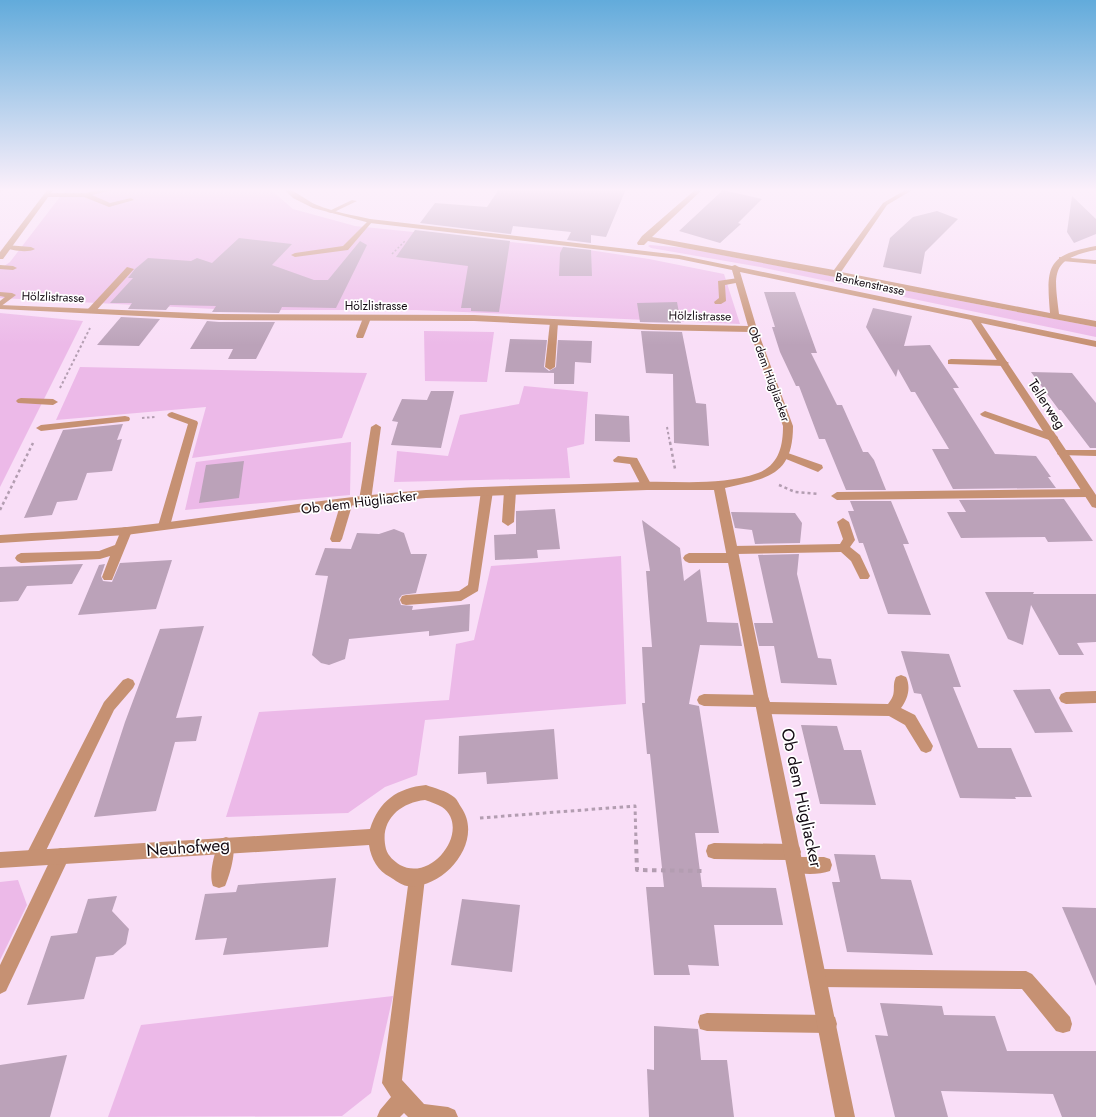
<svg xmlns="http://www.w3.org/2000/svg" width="1096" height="1117" viewBox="0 0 1096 1117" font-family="Jost,sans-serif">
	<rect width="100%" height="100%" fill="#f9def7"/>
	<g fill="#ecb9e8">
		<polygon points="66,189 270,189 293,209 355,226 589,250 649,259 724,274 740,324 416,310 234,310 0,298 0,269 10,262"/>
		<polygon points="650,245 686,248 1096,327 1096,337 760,267 651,248 648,246"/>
		<polygon points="0,313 83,321 0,487"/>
		<polygon points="424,331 494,332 487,382 425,381"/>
		<polygon points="80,367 367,373 342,438 192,458 206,407 56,420"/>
		<polygon points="524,386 588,392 584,444 567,448 570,478 394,482 397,451 448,456 460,415 519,404"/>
		<polygon points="351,442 350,495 185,510 196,462"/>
		<polygon points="621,556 626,704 425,720 417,775 385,787 348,813 226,817 259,712 449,700 456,644 474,640 491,566"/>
		<polygon points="18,880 27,905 0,960 0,882"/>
		<polygon points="393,996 371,1093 342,1116 108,1117 141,1025"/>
	</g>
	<g fill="#bba2b9">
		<polygon points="499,189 626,189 606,237 591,235 591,243 567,240 571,232 513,226 511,234 420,223 435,203 487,207"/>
		<polygon points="723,190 762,199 738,223 741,224 720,243 679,231"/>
		<polygon points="1072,196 1096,219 1096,234 1074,243 1067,232"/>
		<polygon points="937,211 958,219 925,252 921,274 883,267 890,238 913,217"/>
		<polygon points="415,230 510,241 499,312 471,311 471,308 461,308 468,266 396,257"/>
		<polygon points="239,238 292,244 272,265 314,280 328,280 360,241 367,245 336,308 282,307 279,313 219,312 212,312 216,306 170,305 166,310 128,309 132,303 110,303 133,278 128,278 135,269 148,258 191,261 197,258 212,263"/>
		<polygon points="563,247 591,250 592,276 559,276 560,253"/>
		<polygon points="764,292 795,292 817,353 811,353 837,405 842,405 863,452 868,452 874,460 886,490 846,490 825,439 819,439 799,386 796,386 780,352 772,327 775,327"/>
		<polygon points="677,302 681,323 640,322 637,303"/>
		<polygon points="873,308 912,316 904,346 930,345 959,388 953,388 995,454 1036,456 1051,477 1048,477 1056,488 953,489 932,449 949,449 915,392 911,392 898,369 896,377 866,327"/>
		<polygon points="121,317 160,319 139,346 97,345"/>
		<polygon points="207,321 219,322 275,322 256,359 228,359 233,349 190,349"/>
		<polygon points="641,331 682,332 696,403 706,404 709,446 674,443 673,374 646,373"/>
		<polygon points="510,339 547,340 544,367 549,371 556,367 558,340 592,341 591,363 575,362 574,384 554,384 554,373 505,372"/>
		<polygon points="1031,372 1072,373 1096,403 1096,448 1090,448 1061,410 1059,410"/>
		<polygon points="431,391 454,391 441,448 391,445 398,422 392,421 402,399 427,400"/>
		<polygon points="595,414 629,416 630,442 595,441"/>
		<polygon points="123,424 117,440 122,439 112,471 87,473 77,500 57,502 52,515 24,518 63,430"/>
		<polygon points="244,461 239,498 199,503 206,465"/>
		<polygon points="1064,499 1093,541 1048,542 1045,537 961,538 947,512 966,512 959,500"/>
		<polygon points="850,501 891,501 909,544 903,544 931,615 888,614 863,543 859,543 848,511 854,511"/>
		<polygon points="555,509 560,549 537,550 538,558 495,560 494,535 516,534 516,511"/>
		<polygon points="731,512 795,513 802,523 800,543 755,544 752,530 735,528"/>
		<polygon points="642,520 680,548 684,581 700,569 707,622 738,623 742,646 700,645 689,704 699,706 719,833 695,833 702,887 776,888 783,925 714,925 719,966 688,965 690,975 654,975 646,887 664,887 650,754 647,754 642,703 645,703 642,647 652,647 646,571 650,571"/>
		<polygon points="394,529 404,533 411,554 427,554 416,593 402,595 399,599 401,605 413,606 412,610 470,604 469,631 429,636 429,631 349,639 345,659 329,665 321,663 312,655 328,576 315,575 325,548 351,549 357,533 379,534"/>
		<polygon points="799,554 797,574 818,658 831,659 837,685 781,683 774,646 759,646 754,623 773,623 758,555"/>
		<polygon points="172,560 156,609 78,615 99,565 105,564 101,576 103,581 112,582 120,563"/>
		<polygon points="83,564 72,584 27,586 18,601 0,602 0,567"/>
		<polygon points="985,592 1034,592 1033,594 1096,594 1096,642 1077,643 1084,655 1059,655 1031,605 1023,645 1008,639"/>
		<polygon points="204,626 176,718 202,716 196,741 175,742 156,811 94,817 125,722 160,629"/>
		<polygon points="901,651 949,654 961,687 953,687 978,748 1011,748 1032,797 1015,797 1016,799 960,798 921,694 914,693"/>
		<polygon points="1050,689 1073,732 1035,733 1013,690"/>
		<polygon points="801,725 837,726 844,750 861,750 876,805 820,804"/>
		<polygon points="554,729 558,779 487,784 486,772 458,774 459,736"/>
		<polygon points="834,854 875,855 881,879 911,880 933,955 847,952 832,882 840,882"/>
		<polygon points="336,878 328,947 223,955 227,938 195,940 205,894 236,892 238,885"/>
		<polygon points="117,896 112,911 129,929 126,944 113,955 96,957 84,999 27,1005 51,936 77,933 88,899"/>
		<polygon points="462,899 520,905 512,972 451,965"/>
		<polygon points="1062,907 1096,908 1096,986"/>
		<polygon points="880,1003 942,1006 944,1015 995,1016 1007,1051 1096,1051 1096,1117 1062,1117 1053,1094 941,1091 948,1117 895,1117 875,1035 888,1036"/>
		<polygon points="654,1026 698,1029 701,1060 727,1060 734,1117 649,1117 647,1069 654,1070"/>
		<polygon points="67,1055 50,1117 0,1117 0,1065"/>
	</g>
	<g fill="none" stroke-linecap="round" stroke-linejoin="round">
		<polyline stroke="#b39db1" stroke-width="1.5" stroke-dasharray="2 2" stroke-linecap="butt" points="392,254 405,241"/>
		<g stroke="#b39db1" stroke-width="2" stroke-dasharray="2.5 2.5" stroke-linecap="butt">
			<polyline points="60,388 90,328"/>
			<polyline points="142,418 155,417"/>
			<polyline points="667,427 670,443"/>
		</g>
		<g stroke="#b39db1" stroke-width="2.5" stroke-dasharray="3 3" stroke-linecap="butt">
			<polyline points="670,442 675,469"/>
			<polyline points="779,485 795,492 819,494"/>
			<polyline points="0,510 33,443"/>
		</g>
		<polyline stroke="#b39db1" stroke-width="3" stroke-dasharray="3.5 3.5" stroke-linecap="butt" points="480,818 635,806 636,841"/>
		<polyline stroke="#b39db1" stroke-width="4" stroke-dasharray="4.5 4.5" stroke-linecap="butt" points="636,840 637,870 705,871"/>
		<g fill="#c69173" fill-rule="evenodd">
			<polygon points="105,189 116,189 92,195 110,203 131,198 134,200 109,207 84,197 47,197 44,195 47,193 85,193"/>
			<polygon points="352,200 357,201 332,213 327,212"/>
			<polygon points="370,219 374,221 372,222 348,250 295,257 291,255 295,253 343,246"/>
			<path d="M6 245 31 247 35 249C29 253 11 251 5 247Z"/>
			<polygon points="1059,257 1094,260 1096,260 1096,264 1062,261 1059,261"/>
			<polygon points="0,265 13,266 17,268 13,270 0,269"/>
			<polygon points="127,267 134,269 94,313 88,313 88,309"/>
			<polygon points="738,278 741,278 741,282 725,285 726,301 721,304 715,304 714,302 719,298 718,281"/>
			<polygon points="0,292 12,293 16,295 0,307 0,301 5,297 0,296"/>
			<polygon points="367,315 371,318 364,336 363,338 357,338 356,336 363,318"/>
			<polygon points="554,319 558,322 555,367 550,370 545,367 550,322"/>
			<polygon points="951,359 1004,360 1009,363 1004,366 948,364 948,360"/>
			<polygon points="21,398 53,399 58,402 53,405 18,403 16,401 18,399"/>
			<polygon points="985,411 1057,436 1058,438 1057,440 1049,440 982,416 980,414"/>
			<polygon points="172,412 197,421 198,423 170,526 168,529 160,529 158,526 188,424 169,417 167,415 169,413"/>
			<polygon points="125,416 129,417 130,419 129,421 41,431 36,428 41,425"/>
			<polygon points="376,424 381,427 371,500 365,504 359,500 371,427"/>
			<polygon points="1062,450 1096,450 1096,456 1058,455 1057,453 1058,451"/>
			<polygon points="785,452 822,465 823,468 818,472 781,457 780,455"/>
			<polygon points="618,456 637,458 652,486 651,489 643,489 630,464 614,462 613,460"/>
			<polygon points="487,487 493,491 478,591 461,601 406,605 402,604 400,600 402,596 406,595 459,591 468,585 481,491"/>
			<polygon points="510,487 516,491 514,522 508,526 502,522 504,491"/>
			<polygon points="1088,489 1094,493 1088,497 837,500 831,496 837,492"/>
			<polygon points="347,498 353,502 342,539 340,542 332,542 330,539 341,502"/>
			<polygon points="843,518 849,522 855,540 850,547 860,555 870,576 868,579 860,579 851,561 841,552 736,554 739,558 737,561 733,563 689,563 685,561 683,558 685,555 689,553 729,553 726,550 728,547 732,546 840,544 843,539 837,522"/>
			<polygon points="126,527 130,528 132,531 112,580 104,580 102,577 110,556 100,559 21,563 17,561 15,558 17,555 21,553 99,551 115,545 122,528"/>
			<path d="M901 675 906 677C911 687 908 699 901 708L915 715 933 746 931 751 926 753 921 751 905 725 889 716 764 714 759 712 757 707 704 706 699 704 697 700 699 696 704 694 763 695 768 697 770 702 888 704C898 692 891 688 896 677Z"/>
			<polygon points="128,678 133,680 135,684 133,688 114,710 40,863 34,865 28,863 26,857 28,851 104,702 123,680"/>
			<polygon points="1096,691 1096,703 1066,704 1061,702 1059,698 1061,694 1066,692"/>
			<path d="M226 837 232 839C237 851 230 874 225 886L219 888 213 886C208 874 215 851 220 839Z"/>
			<path d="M714 843 793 844 799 846 801 852 799 857H824L830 859 832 865 830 871C819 875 801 875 790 871L788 865 790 860 714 859 708 857 706 851 708 845Z"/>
			<polygon points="61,848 67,850 69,856 67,862 6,991 0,994 0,965 55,850"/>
			<polygon points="417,870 423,872 425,878 402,1080 424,1104 448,1107 455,1110 458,1117 408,1117 404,1113 400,1117 377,1117 380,1110 391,1097 382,1083 409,878 411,872"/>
			<polygon points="819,969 1026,971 1032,974 1070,1017 1072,1024 1070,1031 1063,1033 1056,1031 1022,989 819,987 813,984 810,978 813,972"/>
			<polygon points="707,1013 828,1015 835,1017 837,1024 835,1031 828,1033 707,1031 700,1029 698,1022 700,1015"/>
		</g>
		<g fill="#c69173" fill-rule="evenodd">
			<polygon points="0,189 5,189 0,192"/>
			<polygon points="48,189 54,189 3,259 0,259 0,252"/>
			<path d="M284 189C295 189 306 201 317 205 334 212 352 215 370 219L679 255 732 266 735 265 739 267 1096 341V347L981 323 1096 495V508L1092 507 971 320 740 272 757 329 793 426C793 477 766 478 725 488L855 1117H835L714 490H647L426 498 347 506 126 535 0 543V535C42 532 85 531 127 527 227 516 326 497 426 490 498 485 571 485 644 482 682 481 721 486 758 473 779 465 783 446 783 426L750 332 653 330 474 321 219 320 0 309V305L219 314 474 315 653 324 748 326 732 270 679 259 370 223 313 208 293 198Z"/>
			<path d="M696 189H703L652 237 834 270 883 203 907 189H914L887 205 841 272 1050 313C1046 266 1047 255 1096 246V250C1050 259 1054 273 1059 314L1096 321V327L648 241 644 245H638L637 243 642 236Z"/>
			<path d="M426 785C434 788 447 791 454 797 457 799 459 804 461 807 485 841 444 890 407 886 401 885 395 880 390 877 378 871 371 859 369 845L0 868V852L370 829C379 801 397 788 426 785ZM425 800C431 802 437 804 442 807 472 828 433 883 400 865 394 861 388 856 386 849 379 821 399 803 425 800Z"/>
		</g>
	</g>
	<linearGradient id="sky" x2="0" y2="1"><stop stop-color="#62abdb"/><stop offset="0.55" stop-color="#fcf0fb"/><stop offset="1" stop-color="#fcf0fb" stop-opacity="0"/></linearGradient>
	<rect width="1096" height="345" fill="url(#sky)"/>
	<g text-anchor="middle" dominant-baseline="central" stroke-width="3.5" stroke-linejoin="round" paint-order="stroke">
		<g font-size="12" fill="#130a12" stroke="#fff">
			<text transform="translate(870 284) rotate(12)">Benkenstrasse</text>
			<text transform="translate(53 297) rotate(2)">Hölzlistrasse</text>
			<text x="376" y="306">Hölzlistrasse</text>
			<text transform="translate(700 316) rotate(1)">Hölzlistrasse</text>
			<text transform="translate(769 374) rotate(70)">Ob dem Hügliacker</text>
		</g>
		<g font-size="14" fill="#130a12" stroke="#fff">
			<text transform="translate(1047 404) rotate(57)">Tellerweg</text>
			<text transform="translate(359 502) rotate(-7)">Ob dem Hügliacker</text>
		</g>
		<g font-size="17" fill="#130a12" stroke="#fff">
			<text transform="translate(802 798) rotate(78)">Ob dem Hügliacker</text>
			<text transform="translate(188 847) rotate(-4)">Neuhofweg</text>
		</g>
	</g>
</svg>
